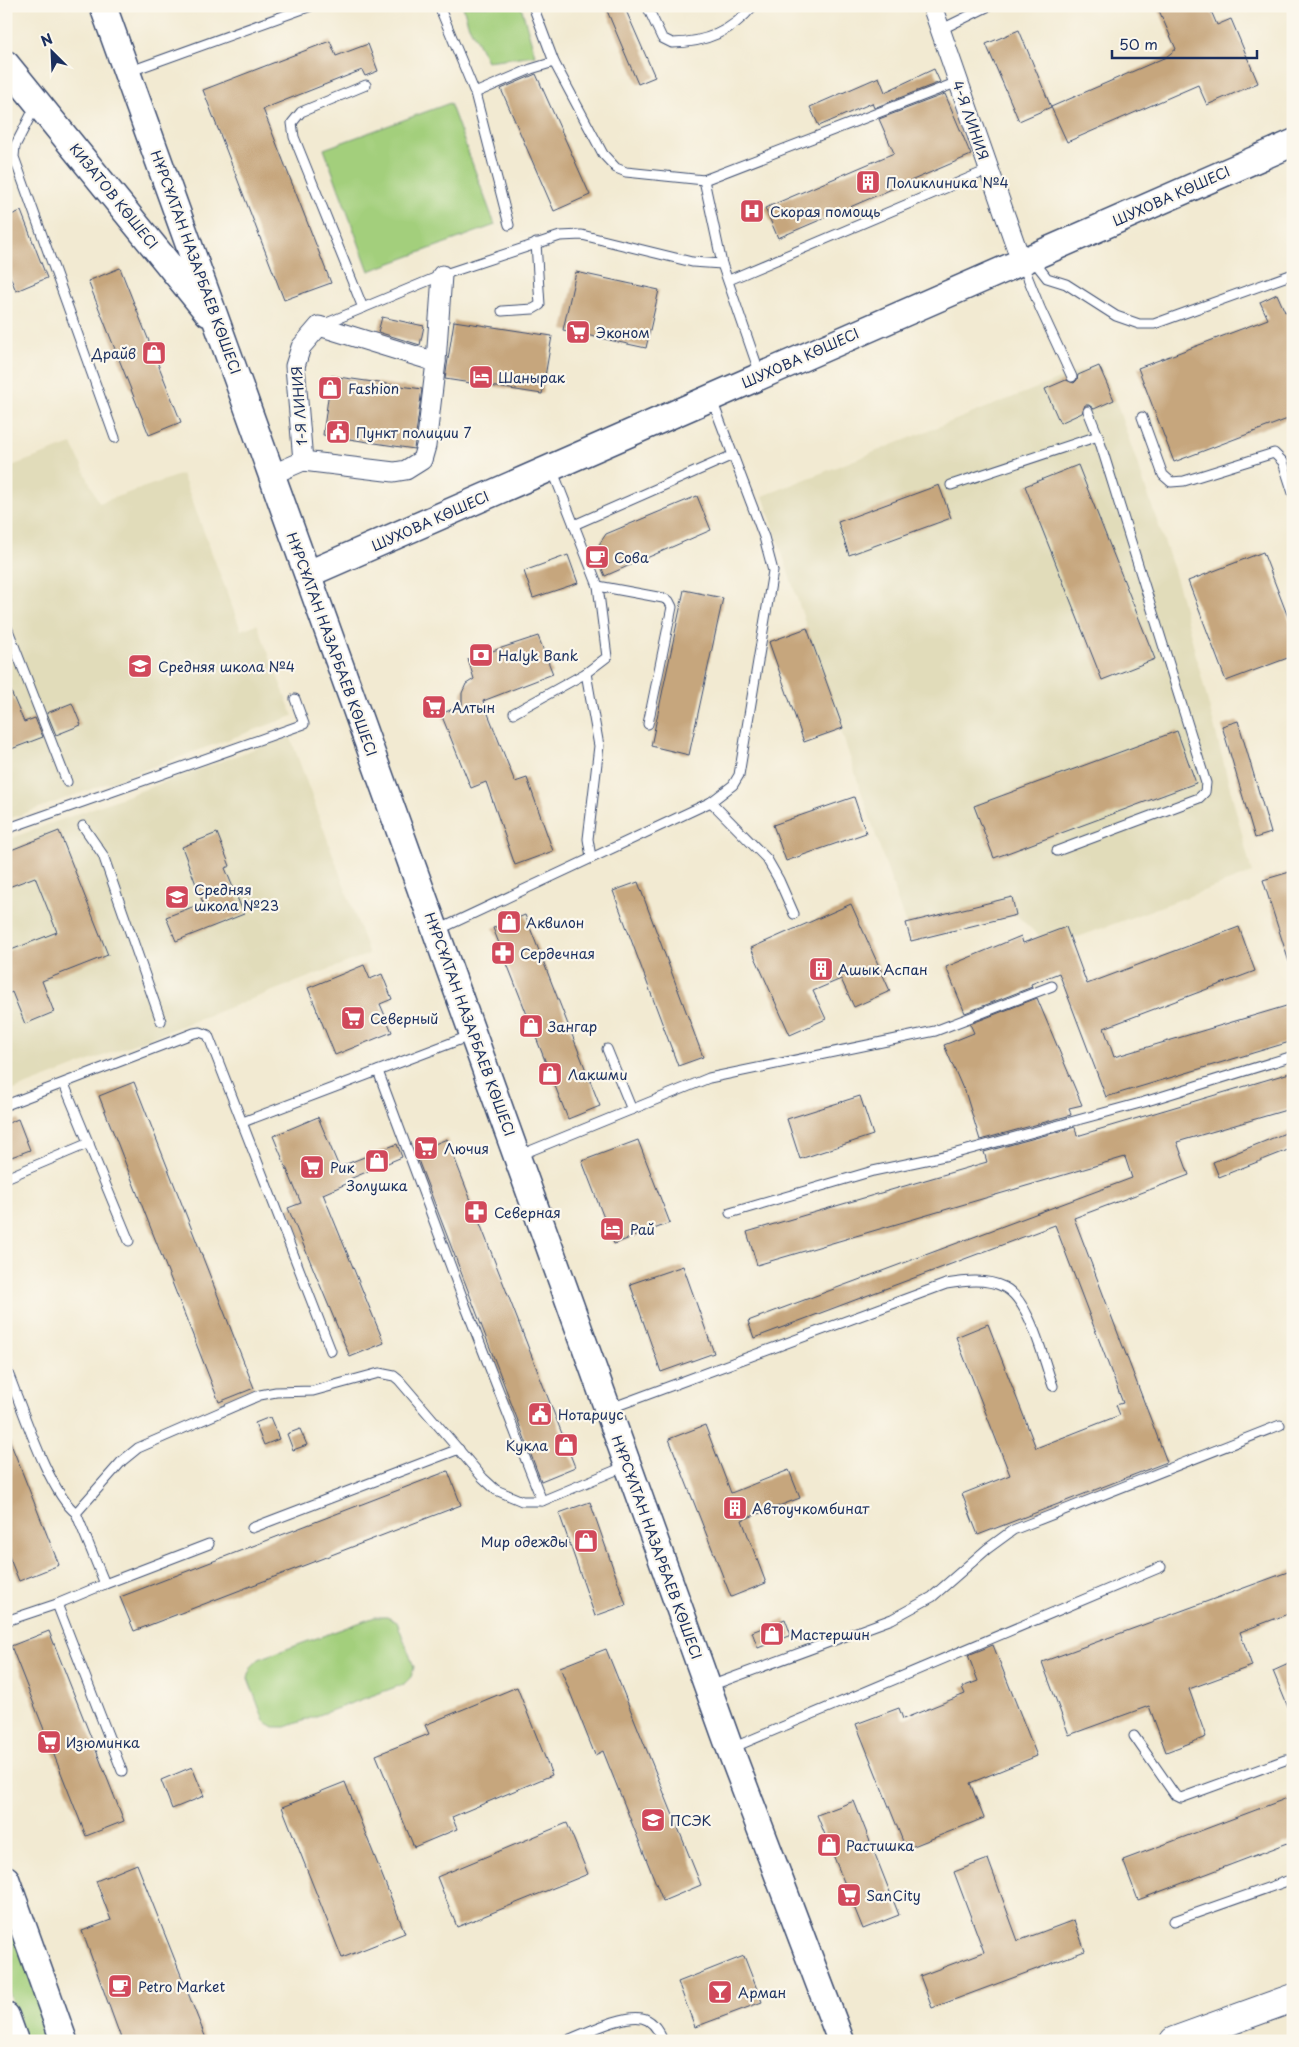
<svg xmlns="http://www.w3.org/2000/svg" width="1299" height="2047" viewBox="0 0 1299 2047" font-family="'Playpen Sans',sans-serif">
	<rect width="100%" height="100%" fill="#fbf7ec"/>
	<filter id="ink" filterUnits="userSpaceOnUse"><feTurbulence type="fractalNoise" baseFrequency=".02" numOctaves="2"/><feDisplacementMap in="SourceGraphic" scale="10" xChannelSelector="R" yChannelSelector="G"/><feConvolveMatrix kernelMatrix="1 2 1 2 8 2 1 2 1" color-interpolation-filters="sRGB"/></filter>
	<filter id="wash" filterUnits="userSpaceOnUse"><feTurbulence type="fractalNoise" baseFrequency=".0096" numOctaves="4" result="noise"/><feDisplacementMap in="SourceGraphic" scale="20" xChannelSelector="R" yChannelSelector="G"/><feGaussianBlur stdDeviation="1.12" result="paint"/><feColorMatrix in="noise" values="0 0 0 0 0 0 0 0 0 0 0 0 0 0 0 0 0 1.4 0 .05"/><feComposite in="paint" operator="in"/></filter>
	<g filter="url(#wash)">
		<rect width="100%" height="100%" fill="#f2ead2"/>
		<g fill="#e1dcba">
			<polygon points="1100,363 1116,402 1174,570 1252,873 1051,947 1016,915 911,941 763,496"/>
			<polygon points="72,444 99,503 182,474 241,630 257,624 293,716 6,820 6,468"/>
			<polygon points="290,736 369,954 6,1093 6,840"/>
		</g>
		<g fill="#a3cf7c" stroke="#5f7f6d">
			<polygon points="463,6 521,6 535,55 487,61 468,24"/>
			<polygon points="450,103 495,225 369,271 324,149"/>
			<polygon points="375,1617 387,1617 397,1622 414,1667 411,1677 404,1684 286,1727 274,1727 264,1721 248,1678 251,1667 259,1659"/>
			<polygon points="6,1912 53,2041 26,2041 6,1985"/>
		</g>
		<g id="blocks">
			<g fill="#c6a67d">
				<polygon points="605,6 624,6 655,77 638,84"/>
				<polygon points="1157,6 1209,6 1217,25 1231,19 1258,83 1207,105 1198,85 1067,142 1051,107 1166,57 1176,49"/>
				<polygon points="1019,30 1051,107 1019,121 986,44"/>
				<polygon points="330,41 336,56 368,44 378,71 365,76 362,70 263,109 331,283 284,300 203,90"/>
				<polygon points="934,69 940,82 874,108 872,103 819,126 810,107 879,77 885,92"/>
				<polygon points="536,74 590,195 554,211 501,89"/>
				<polygon points="945,94 971,155 778,238 765,208 894,153 879,119"/>
				<polygon points="21,211 47,278 16,291 6,267 6,217"/>
				<polygon points="120,268 181,422 149,435 88,281"/>
				<polygon points="576,272 659,290 646,348 563,330"/>
				<polygon points="1277,294 1285,312 1293,309 1293,417 1174,462 1138,368 1268,319 1260,302"/>
				<polygon points="382,317 424,326 420,345 378,332"/>
				<polygon points="454,321 552,336 542,394 445,379"/>
				<polygon points="1099,366 1114,400 1094,409 1089,405 1085,405 1082,413 1060,423 1045,389 1066,380 1074,383 1077,380 1078,375"/>
				<polygon points="331,376 422,389 414,449 323,435"/>
				<polygon points="1078,465 1155,659 1102,680 1025,486"/>
				<polygon points="939,485 951,518 849,555 838,522"/>
				<polygon points="697,496 711,530 605,576 597,557 600,543 606,534"/>
				<polygon points="1263,552 1293,630 1293,656 1226,681 1188,581"/>
				<polygon points="568,555 578,583 533,598 524,571"/>
				<polygon points="684,590 723,598 689,755 651,746"/>
				<polygon points="807,628 843,728 804,742 769,642"/>
				<polygon points="538,636 553,674 483,701 515,782 527,778 553,851 515,865 486,782 471,788 441,714 462,705 462,693 466,684 474,679 468,659"/>
				<polygon points="6,680 24,722 35,718 43,737 6,751"/>
				<polygon points="72,703 81,725 56,735 47,713"/>
				<polygon points="1238,721 1271,833 1255,838 1222,726"/>
				<polygon points="1177,731 1196,783 994,858 974,806"/>
				<polygon points="854,797 866,833 786,861 773,825"/>
				<polygon points="59,831 108,955 42,981 54,1012 25,1024 12,992 6,995 6,952 57,932 35,877 6,888 6,852"/>
				<polygon points="217,833 230,866 225,868 244,914 176,941 166,917 203,903 182,847"/>
				<polygon points="1293,871 1293,962 1289,962 1263,880"/>
				<polygon points="638,882 703,1057 678,1066 613,891"/>
				<polygon points="1012,897 1016,915 911,941 906,923"/>
				<polygon points="851,904 890,991 854,1007 841,979 813,991 826,1019 790,1035 751,948"/>
				<polygon points="525,915 600,1106 568,1119 493,928"/>
				<polygon points="1066,927 1087,984 1239,927 1255,971 1104,1028 1114,1057 1293,1004 1293,1041 1106,1097 1059,973 1031,984 1032,987 965,1013 946,967 1021,936 1023,943"/>
				<polygon points="364,965 370,979 382,974 392,999 380,1004 392,1032 335,1055 308,988"/>
				<polygon points="1037,998 1082,1105 1069,1108 1071,1115 980,1140 964,1088 963,1089 944,1045 974,1033 970,1024"/>
				<polygon points="1293,1072 1293,1108 1177,1142 1189,1175 1074,1218 1167,1462 978,1535 962,1494 1010,1475 956,1337 988,1324 1036,1448 1120,1415 1116,1405 1123,1403 1055,1225 754,1338 748,1321 1132,1178 1125,1157 757,1265 747,1232 987,1162 984,1152 1075,1127 1077,1136"/>
				<polygon points="134,1082 254,1388 219,1402 99,1096"/>
				<polygon points="860,1096 873,1135 800,1159 787,1119"/>
				<polygon points="318,1117 339,1167 397,1144 402,1157 345,1181 346,1184 323,1194 384,1343 350,1357 288,1208 301,1203 273,1136"/>
				<polygon points="18,1119 30,1150 6,1159 6,1124"/>
				<polygon points="1293,1130 1293,1148 1219,1177 1213,1162"/>
				<polygon points="447,1139 575,1467 541,1481 415,1152"/>
				<polygon points="638,1140 670,1223 614,1244 582,1161"/>
				<polygon points="683,1266 714,1353 661,1372 630,1284"/>
				<polygon points="270,1417 279,1439 264,1445 255,1423"/>
				<polygon points="705,1425 731,1493 789,1470 800,1498 742,1520 766,1583 731,1597 669,1439"/>
				<polygon points="300,1429 307,1445 293,1450 287,1434"/>
				<polygon points="7,1434 59,1565 19,1581 6,1549"/>
				<polygon points="448,1471 461,1505 134,1631 120,1597"/>
				<polygon points="590,1502 626,1605 595,1616 559,1513"/>
				<polygon points="1293,1570 1293,1612 1240,1632 1252,1666 1189,1689 1206,1737 1166,1752 1149,1706 1069,1735 1042,1662"/>
				<polygon points="785,1619 791,1635 758,1648 752,1632"/>
				<polygon points="49,1631 124,1821 86,1836 11,1646"/>
				<polygon points="993,1645 1037,1756 970,1783 984,1818 906,1849 856,1724 899,1708 903,1719 965,1694 962,1687 978,1681 968,1655"/>
				<polygon points="606,1649 701,1885 663,1901 603,1751 595,1755 560,1667"/>
				<polygon points="1293,1662 1293,1717 1292,1717 1273,1671"/>
				<polygon points="517,1687 552,1775 452,1817 457,1829 414,1847 376,1755 429,1734 425,1725"/>
				<polygon points="192,1767 204,1796 172,1809 161,1780"/>
				<polygon points="345,1782 405,1933 342,1958 282,1807"/>
				<polygon points="1293,1796 1293,1841 1138,1900 1123,1860"/>
				<polygon points="854,1801 899,1915 863,1929 817,1815"/>
				<polygon points="567,1823 588,1874 457,1927 437,1877"/>
				<polygon points="988,1859 1018,1941 1074,1920 1085,1951 932,2008 920,1976 984,1952 954,1872"/>
				<polygon points="137,1864 207,2041 122,2041 82,1931 111,1920 96,1881"/>
				<polygon points="744,1956 762,2002 695,2027 678,1982"/>
			</g>
		</g>
	</g>
	<g filter="url(#ink)">
		<use href="#blocks" fill-opacity="0" stroke="#3b4b6f" stroke-width="1"/>
		<g fill="none" stroke-linecap="round" stroke-linejoin="round">
			<defs>
				<g id="lane">
					<polyline points="439,6 475,93 509,225"/>
					<polyline points="533,6 554,62"/>
					<path d="M647 6 662 38 672 43C705 43 733 30 753 6"/>
					<polyline points="940,30 989,6"/>
					<polyline points="128,72 311,6"/>
					<polyline points="475,93 531,69 554,62 603,154 616,168 626,172 704,180 722,264 760,374"/>
					<polyline points="36,105 15,146 14,157 115,438"/>
					<polyline points="704,180 958,82"/>
					<polyline points="1033,260 1047,278 1066,284 1116,316 1139,324 1154,324 1293,274"/>
					<polyline points="1022,263 1040,308 1072,377"/>
					<polyline points="729,280 988,170"/>
					<polyline points="363,308 294,137 292,123 301,112 366,85"/>
					<polyline points="502,311 533,309 540,305 536,243"/>
					<polyline points="322,325 442,275 560,236 582,235 692,262 722,264"/>
					<polyline points="1142,417 1163,475 1171,482 1184,481 1274,453 1283,462 1293,493"/>
					<polyline points="552,469 574,525 733,455"/>
					<polyline points="951,485 1098,436"/>
					<polyline points="598,586 663,598 669,601 672,607 648,724"/>
					<polyline points="6,625 67,782"/>
					<polyline points="586,673 599,746 588,839 591,857"/>
					<polyline points="514,713 586,673 607,657 598,586 574,525"/>
					<polyline points="711,802 767,859 779,880 794,914"/>
					<polyline points="83,826 103,855 161,1021"/>
					<polyline points="6,829 304,724 295,699"/>
					<polyline points="1057,851 1199,798 1205,792 1206,783 1098,436 1088,411"/>
					<polyline points="438,930 711,802 733,785 739,775 773,571 764,537 712,400"/>
					<polyline points="607,1049 632,1110"/>
					<polyline points="378,1071 467,1310 542,1501"/>
					<polyline points="64,1084 129,1241"/>
					<polyline points="6,1105 194,1033 200,1032 208,1035 331,1351"/>
					<polyline points="243,1122 472,1035"/>
					<polyline points="520,1155 709,1078 935,1031 1052,986"/>
					<polyline points="6,1178 89,1143"/>
					<polyline points="730,1213 873,1171 949,1155 1144,1102 1293,1056"/>
					<path d="M6 1368C21 1404 48 1491 76 1513L105 1584 57 1604 6 1621"/>
					<path d="M611 1408 946 1284C964 1281 986 1278 1004 1287 1030 1300 1043 1359 1053 1386"/>
					<polyline points="76,1513 122,1461 138,1448 260,1395 276,1392 313,1391 379,1373 394,1376 399,1380 483,1478 496,1490 522,1501 542,1501 626,1466"/>
					<polyline points="252,1528 459,1449"/>
					<polyline points="105,1584 209,1544"/>
					<polyline points="57,1604 122,1771"/>
					<polyline points="710,1686 892,1619 932,1597 987,1549 1013,1530 1280,1425"/>
					<polyline points="1134,1736 1175,1795 1181,1798 1285,1760 1293,1760"/>
					<polyline points="732,1748 1161,1567"/>
					<polyline points="1174,1921 1293,1879"/>
					<path d="M565 2041C584 2034 623 2014 642 2018 653 2020 659 2031 663 2041"/>
				</g>
				<g id="street">
					<polyline points="932,6 1021,261"/>
					<polyline points="303,461 394,472 406,470 422,460 426,446 436,362 442,275"/>
					<polyline points="271,475 303,461 295,366 301,347 319,326 436,362"/>
				</g>
				<g id="secondary">
					<polyline points="103,6 730,1749 841,2041"/>
					<polyline points="6,64 208,313"/>
					<polyline points="308,574 1293,143"/>
					<polyline points="6,1879 64,2041"/>
					<polyline points="6,2016 15,2041"/>
				</g>
				<polyline id="primary" points="1174,2041 1293,1998"/>
			</defs>
			<use href="#lane" stroke="#3b4b6f" stroke-width="11"/>
			<use href="#street" stroke="#3b4b6f" stroke-width="21"/>
			<use href="#secondary" stroke="#3b4b6f" stroke-width="29"/>
			<use href="#primary" stroke="#3b4b6f" stroke-width="30"/>
			<use href="#lane" stroke="#fff" stroke-width="9"/>
			<use href="#street" stroke="#fff" stroke-width="19"/>
			<use href="#secondary" stroke="#fff" stroke-width="26"/>
			<use href="#primary" stroke="#fff" stroke-width="28"/>
		</g>
	</g>
	<defs>
		<symbol id="building-square" viewBox="-11 -11 22 22"><rect x="-9" y="-9" width="18" height="18" rx="4" fill="#d1495b" stroke="#fbf7ec"/><path d="M-4-6H4V6H1V3H-1V6H-4ZM-2.5-4.3h1.7v1.8h-1.7ZM.8-4.3h1.7v1.8H.8ZM-2.5-1h1.7V.8h-1.7ZM.8-1h1.7V.8H.8Z" fill="#fff"/></symbol>
		<symbol id="hospital-square" viewBox="-11 -11 22 22"><rect x="-9" y="-9" width="18" height="18" rx="4" fill="#d1495b" stroke="#fbf7ec"/><path d="M-5-5h3v3.5h4V-5h3V5h-3V1.5h-4V5h-3Z" fill="#fff"/></symbol>
		<symbol id="supermarket-square" viewBox="-11 -11 22 22"><rect x="-9" y="-9" width="18" height="18" rx="4" fill="#d1495b" stroke="#fbf7ec"/><path d="M-6-5.5h2.5l.6 2H6L4.5 2H-2.5L-4.4-4H-6ZM-1.5 3.2a1.3 1.3 0 1 0 .1 0ZM3 3.2a1.3 1.3 0 1 0 .1 0Z" fill="#fff"/></symbol>
		<symbol id="shop-square" viewBox="-11 -11 22 22"><rect x="-9" y="-9" width="18" height="18" rx="4" fill="#d1495b" stroke="#fbf7ec"/><path d="M-5-2.5h2.3a2.7 3.5 0 0 1 5.4 0H5L5.5 6h-11ZM-1.5-2.5h3a1.5 2.3 0 0 0-3 0Z" fill="#fff"/></symbol>
		<symbol id="hotel-square" viewBox="-11 -11 22 22"><rect x="-9" y="-9" width="18" height="18" rx="4" fill="#d1495b" stroke="#fbf7ec"/><path d="M-6-4.5h1.5V1H6V5H4.5V3h-9V5H-6ZM-4 0a1.8 1.8 0 1 1 3.6 0ZM.5 0V-2.5h3Q6-2.5 6 0Z" fill="#fff"/></symbol>
		<symbol id="civic-square" viewBox="-11 -11 22 22"><rect x="-9" y="-9" width="18" height="18" rx="4" fill="#d1495b" stroke="#fbf7ec"/><path d="M-.6-6.5H3V-4.5H.6V-3L4-1V1h2V6H-6V1h2V-1L-.6-3ZM-1.2 2.5V6h2.4V2.5Z" fill="#fff"/></symbol>
		<symbol id="cafe-square" viewBox="-11 -11 22 22"><rect x="-9" y="-9" width="18" height="18" rx="4" fill="#d1495b" stroke="#fbf7ec"/><path d="M-5.5-4.5H6V0H3Q3 3.5 0 3.5H-2.5Q-5.5 3.5-5.5 0ZM3-3.2v2h1.7v-2ZM-6 4.5H4V6H-6Z" fill="#fff"/></symbol>
		<symbol id="bank-square" viewBox="-11 -11 22 22"><rect x="-9" y="-9" width="18" height="18" rx="4" fill="#d1495b" stroke="#fbf7ec"/><path d="M-6-4H6V4H-6ZM0-2.3a2.3 2.3 0 1 0 0 4.6a2.3 2.3 0 1 0 0-4.6Z" fill="#fff"/></symbol>
		<symbol id="school-square" viewBox="-11 -11 22 22"><rect x="-9" y="-9" width="18" height="18" rx="4" fill="#d1495b" stroke="#fbf7ec"/><path d="M0-5L7-2L0 1L-7-2ZM-4 1L0 2.5L4 1V4Q0 6-4 4Z" fill="#fff"/></symbol>
		<symbol id="pharmacy-square" viewBox="-11 -11 22 22"><rect x="-9" y="-9" width="18" height="18" rx="4" fill="#d1495b" stroke="#fbf7ec"/><path d="M-2-6h4v4h4v4h-4v4h-4v-4h-4v-4h4Z" fill="#fff"/></symbol>
		<symbol id="university-square" viewBox="-11 -11 22 22"><rect x="-9" y="-9" width="18" height="18" rx="4" fill="#d1495b" stroke="#fbf7ec"/><path d="M0-5L7-2L0 1L-7-2ZM-4 1L0 2.5L4 1V4Q0 6-4 4Z" fill="#fff"/></symbol>
		<symbol id="bar-square" viewBox="-11 -11 22 22"><rect x="-9" y="-9" width="18" height="18" rx="4" fill="#d1495b" stroke="#fbf7ec"/><path d="M-6-5H6L.8 .8V4.5H3.5V6h-7V4.5H-.8V.8Z" fill="#fff"/></symbol>
	</defs>
	<g fill-rule="evenodd">
		<use href="#building-square" x="854" y="168" width="28" height="28"/>
		<use href="#hospital-square" x="738" y="197" width="28" height="28"/>
		<use href="#supermarket-square" x="564" y="318" width="28" height="28"/>
		<use href="#shop-square" x="140" y="339" width="28" height="28"/>
		<use href="#hotel-square" x="467" y="363" width="28" height="28"/>
		<use href="#shop-square" x="316" y="374" width="28" height="28"/>
		<use href="#civic-square" x="324" y="418" width="28" height="28"/>
		<use href="#cafe-square" x="583" y="543" width="28" height="28"/>
		<use href="#bank-square" x="467" y="641" width="28" height="28"/>
		<use href="#school-square" x="126" y="652" width="28" height="28"/>
		<use href="#supermarket-square" x="420" y="693" width="28" height="28"/>
		<use href="#school-square" x="163" y="883" width="28" height="28"/>
		<use href="#shop-square" x="495" y="908" width="28" height="28"/>
		<use href="#pharmacy-square" x="489" y="939" width="28" height="28"/>
		<use href="#building-square" x="807" y="955" width="28" height="28"/>
		<use href="#supermarket-square" x="339" y="1004" width="28" height="28"/>
		<use href="#shop-square" x="517" y="1012" width="28" height="28"/>
		<use href="#shop-square" x="536" y="1060" width="28" height="28"/>
		<use href="#supermarket-square" x="412" y="1134" width="28" height="28"/>
		<use href="#shop-square" x="363" y="1147" width="28" height="28"/>
		<use href="#supermarket-square" x="298" y="1153" width="28" height="28"/>
		<use href="#pharmacy-square" x="462" y="1198" width="28" height="28"/>
		<use href="#hotel-square" x="598" y="1215" width="28" height="28"/>
		<use href="#civic-square" x="526" y="1400" width="28" height="28"/>
		<use href="#shop-square" x="552" y="1431" width="28" height="28"/>
		<use href="#building-square" x="721" y="1494" width="28" height="28"/>
		<use href="#shop-square" x="572" y="1527" width="28" height="28"/>
		<use href="#shop-square" x="758" y="1620" width="28" height="28"/>
		<use href="#supermarket-square" x="35" y="1728" width="28" height="28"/>
		<use href="#university-square" x="639" y="1806" width="28" height="28"/>
		<use href="#shop-square" x="815" y="1831" width="28" height="28"/>
		<use href="#supermarket-square" x="835" y="1881" width="28" height="28"/>
		<use href="#cafe-square" x="106" y="1972" width="28" height="28"/>
		<use href="#bar-square" x="706" y="1978" width="28" height="28"/>
	</g>
	<g text-anchor="middle" dominant-baseline="central" stroke-width="4.5" stroke-linejoin="round" paint-order="stroke">
		<g font-size="14" fill="#1b2f5e" stroke="#fbf7ec">
			<text transform="translate(971 120) rotate(71)">4-Я ЛИНИЯ</text>
			<text transform="translate(114 196) rotate(51)">КИЗАТОВ КӨШЕСІ</text>
			<text transform="translate(1171 196) rotate(-24)">ШУХОВА КӨШЕСІ</text>
			<text transform="translate(196 262) rotate(70)">НҰРСҰЛТАН НАЗАРБАЕВ КӨШЕСІ</text>
			<text transform="translate(800 358) rotate(-24)">ШУХОВА КӨШЕСІ</text>
			<text transform="translate(299 406) rotate(-94)">1-Я ЛИНИЯ</text>
			<text transform="translate(430 521) rotate(-24)">ШУХОВА КӨШЕСІ</text>
			<text transform="translate(332 644) rotate(70)">НҰРСҰЛТАН НАЗАРБАЕВ КӨШЕСІ</text>
			<text transform="translate(470 1024) rotate(70)">НҰРСҰЛТАН НАЗАРБАЕВ КӨШЕСІ</text>
			<text transform="translate(657 1547) rotate(70)">НҰРСҰЛТАН НАЗАРБАЕВ КӨШЕСІ</text>
		</g>
		<g font-size="14" fill="#1b2f5e" stroke="#fbf7ec" text-anchor="start">
			<text x="886" y="182">Поликлиника №4</text>
			<text x="770" y="211">Скорая помощь</text>
			<text x="596" y="332">Эконом</text>
			<text x="136" y="353" text-anchor="end">Драйв</text>
			<text x="498" y="377">Шанырак</text>
			<text x="348" y="388">Fashion</text>
			<text x="356" y="432">Пункт полиции 7</text>
			<text x="614" y="557">Сова</text>
			<text x="498" y="655">Halyk Bank</text>
			<text x="158" y="666">Средняя школа №4</text>
			<text x="452" y="707">Алтын</text>
			<text x="194" y="889">Средняя<tspan x="194" dy="16">школа №23</tspan></text>
			<text x="526" y="922">Аквилон</text>
			<text x="520" y="953">Сердечная</text>
			<text x="838" y="969">Ашык Аспан</text>
			<text x="370" y="1018">Северный</text>
			<text x="548" y="1026">Зангар</text>
			<text x="568" y="1074">Лакшми</text>
			<text x="444" y="1148">Лючия</text>
			<text x="330" y="1167">Рик</text>
			<text x="377" y="1185" text-anchor="middle">Золушка</text>
			<text x="494" y="1212">Северная</text>
			<text x="630" y="1229">Рай</text>
			<text x="558" y="1414">Нотариус</text>
			<text x="548" y="1445" text-anchor="end">Кукла</text>
			<text x="752" y="1508">Автоучкомбинат</text>
			<text x="568" y="1541" text-anchor="end">Мир одежды</text>
			<text x="790" y="1634">Мастершин</text>
			<text x="66" y="1742">Изюминка</text>
			<text x="670" y="1820">ПСЭК</text>
			<text x="846" y="1845">Растишка</text>
			<text x="866" y="1895">SanCity</text>
			<text x="138" y="1986">Petro Market</text>
			<text x="738" y="1992">Арман</text>
		</g>
	</g>
	<rect width="1299" height="2047" fill="none" stroke="#fbf7ec" stroke-width="25"/>
	<g transform="translate(52 52) rotate(336)" stroke="#fbf7ec" stroke-width="4" paint-order="stroke">
	<path d="M0-4L9 19L0 12L-9 19Z" fill="#1b2f5e"/>
	<text y="-8" font-size="14" font-weight="bold" text-anchor="middle" fill="#1b2f5e">N</text>
	</g>
	<path d="M1112 50v8h145v-8" fill="none" stroke="#1b2f5e" stroke-width="2.5"/>
	<text x="1119" y="50" font-size="15" fill="#1b2f5e" stroke="#fbf7ec" stroke-width="4" paint-order="stroke">50 m</text>
</svg>
